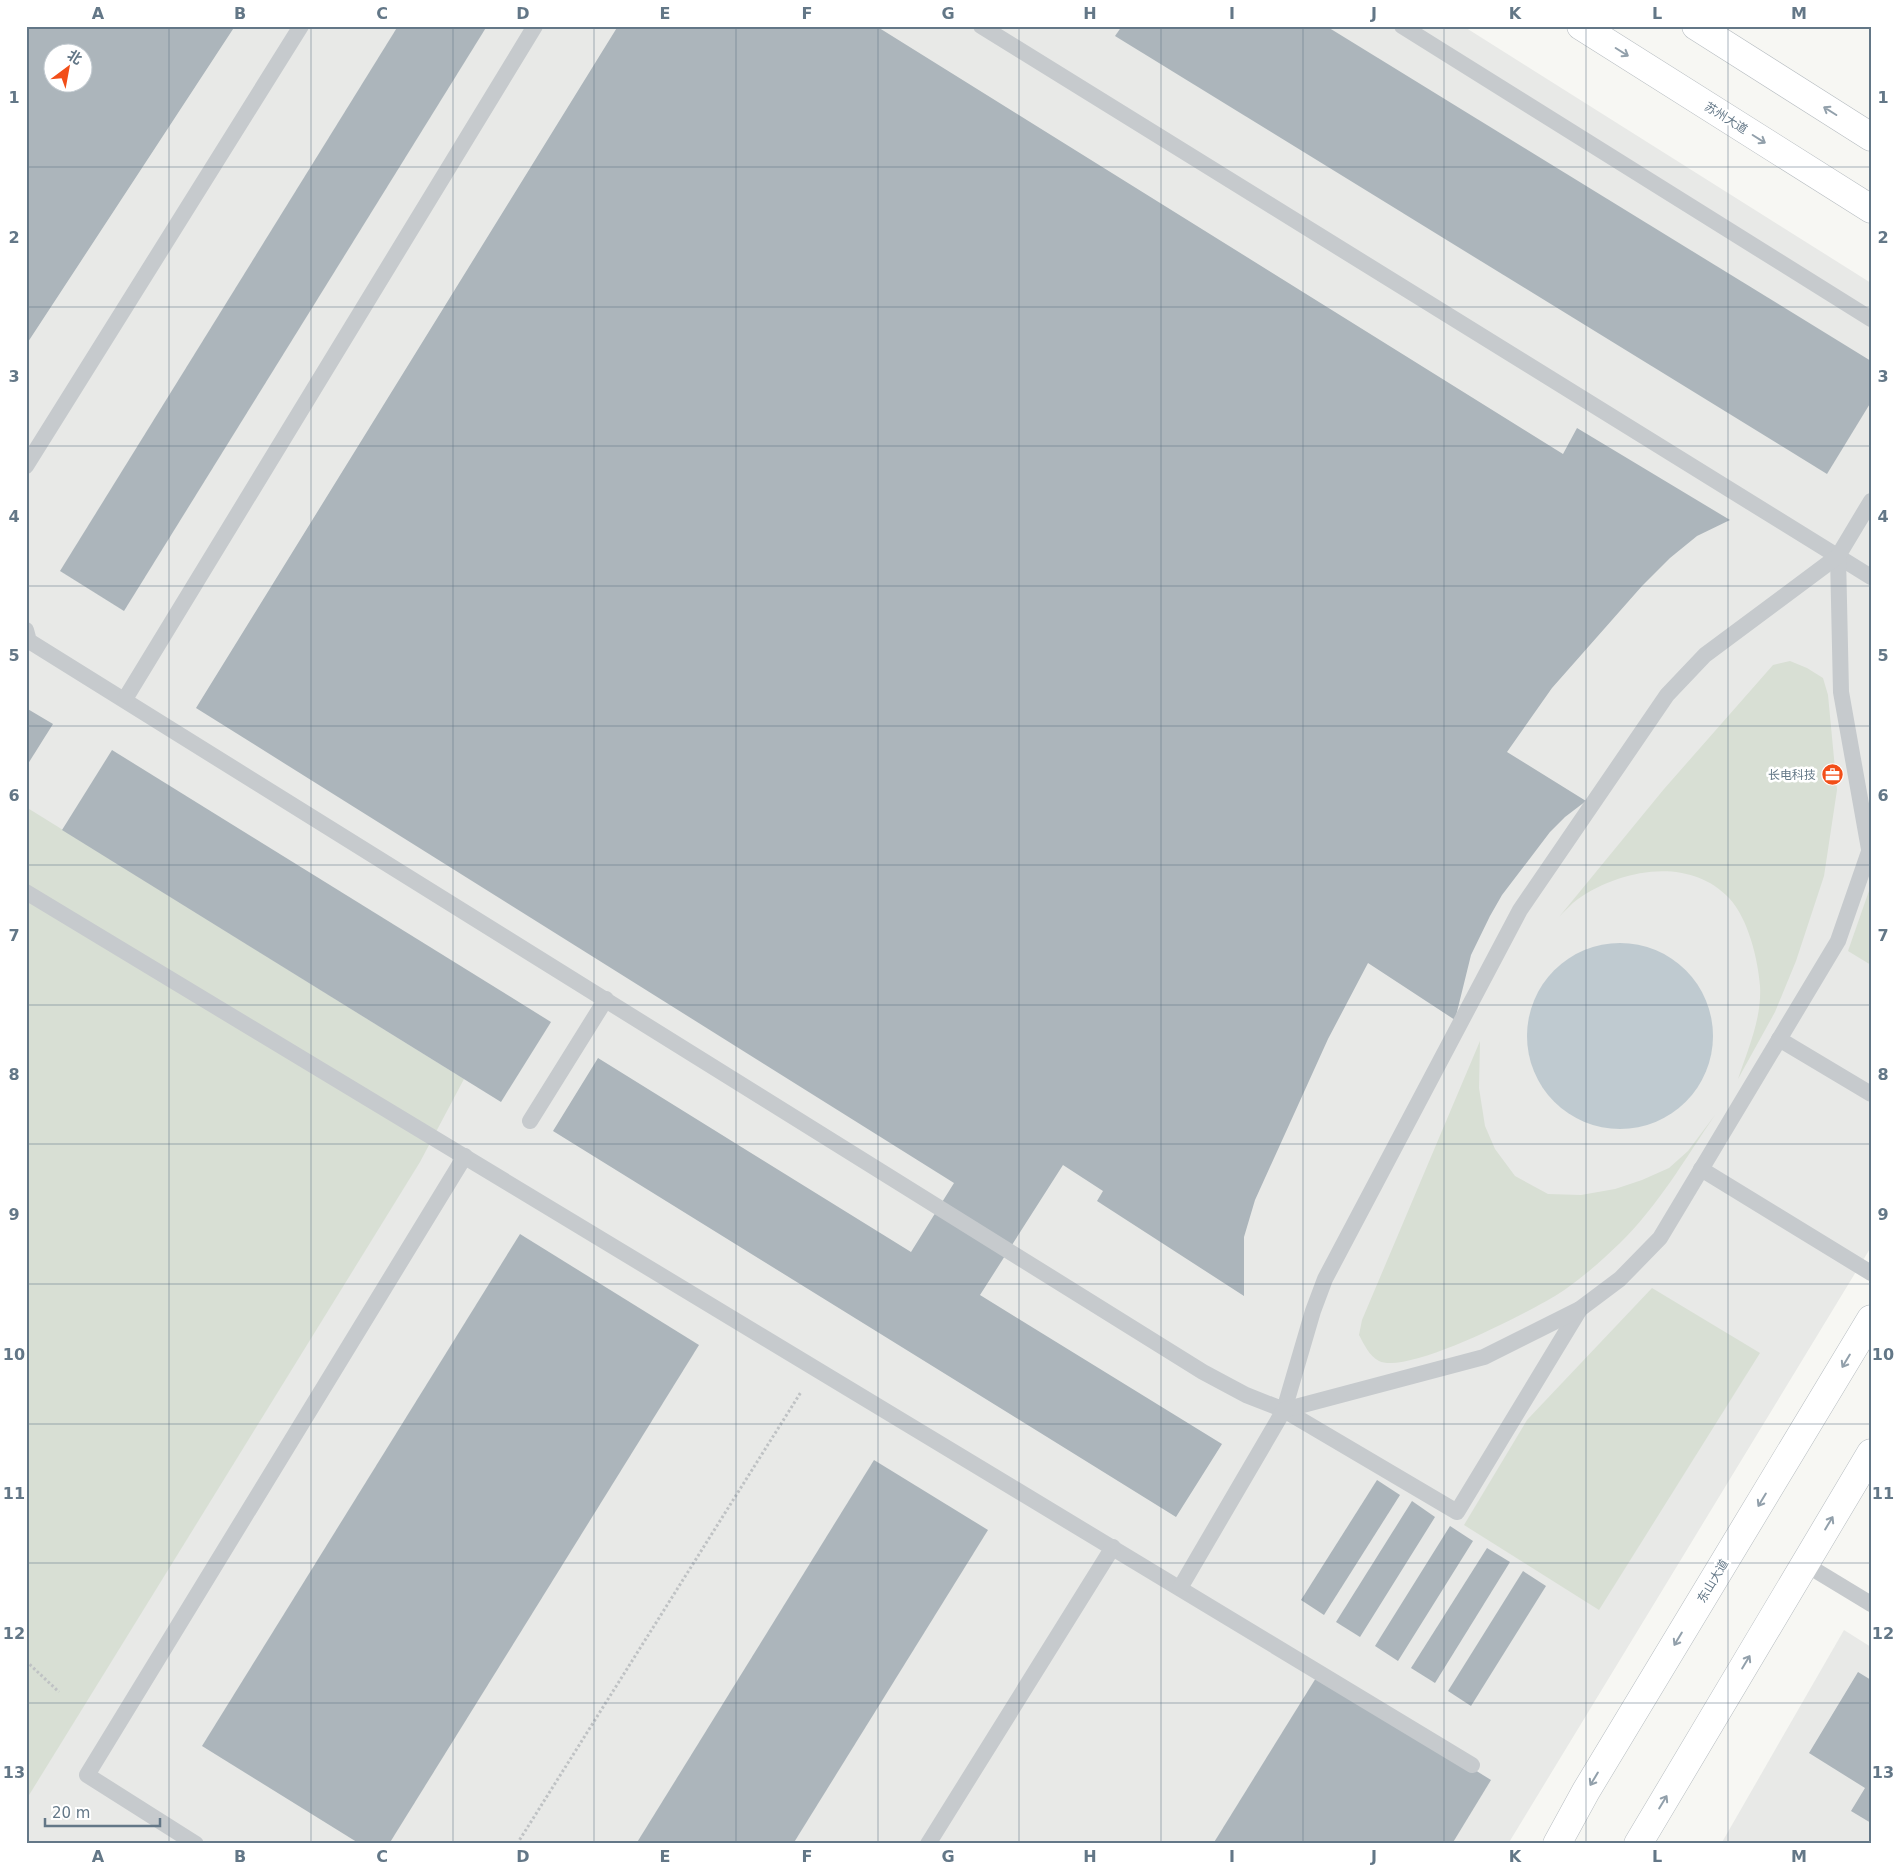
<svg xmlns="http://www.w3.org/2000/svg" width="1897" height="1870" viewBox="0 0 1897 1870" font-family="'DejaVu Sans','Noto Sans SC',sans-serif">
	<rect width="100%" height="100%" fill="#f7f7f3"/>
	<g fill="#e8e9e7" fill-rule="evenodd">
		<path d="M26 26H1463L1871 283V1247L1508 1844H26ZM52 52H82V82H52Z"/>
		<polygon points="1844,1630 1871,1647 1871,1844 1721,1844"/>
	</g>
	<g fill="#d8dfd4">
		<path d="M1790 661 1807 668 1823 678 1828 695 1837 790 1824 876 1796 961 1775 1012 1738 1079C1748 1049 1762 1018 1760 986 1758 959 1748 918 1729 898 1689 856 1621 869 1578 899 1571 904 1565 911 1559 917L1664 789 1773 665Z"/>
		<polygon points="26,807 464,1079 420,1162 26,1800"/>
		<polygon points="1871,885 1871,965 1848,951"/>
		<path d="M1480 1041 1479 1088 1485 1126 1495 1149 1515 1176 1548 1194 1581 1195 1615 1189 1642 1180 1669 1168 1688 1151 1715 1115C1685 1159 1658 1206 1620 1243 1600 1262 1578 1282 1555 1296 1527 1313 1408 1375 1379 1361 1369 1356 1364 1344 1359 1335L1362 1320Z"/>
		<polygon points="1652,1288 1760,1353 1599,1610 1464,1525 1527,1420"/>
	</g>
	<circle fill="#bfcad0" cx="1620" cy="1036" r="93"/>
	<g fill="#acb5bb" fill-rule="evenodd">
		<path d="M26 26H235L26 345ZM52 52H82V82H52Z"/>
		<polygon points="398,26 487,26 124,611 60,571"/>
		<polygon points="618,26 876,26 1563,454 1577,428 1730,520 1697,536 1670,558 1642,586 1552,688 1507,752 1586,801 1565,817 1550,832 1502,895 1490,916 1471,955 1455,1020 1368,963 1328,1039 1255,1200 1244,1237 1244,1296 1097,1201 1103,1191 1063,1165 980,1295 1222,1444 1176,1517 553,1131 598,1058 911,1252 954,1183 196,708"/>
		<polygon points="1122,26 1326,26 1871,361 1871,402 1827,474 1115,36"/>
		<polygon points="26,708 53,724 26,767"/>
		<polygon points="112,750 551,1022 501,1102 62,830"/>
		<polygon points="520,1234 699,1345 389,1844 360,1844 202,1746"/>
		<polygon points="874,1460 988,1530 793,1844 636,1844"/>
		<polygon points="1377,1480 1400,1495 1324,1615 1301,1600"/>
		<polygon points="1412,1501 1435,1517 1360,1637 1336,1622"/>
		<polygon points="1450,1526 1473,1541 1398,1661 1375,1646"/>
		<polygon points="1487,1548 1510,1562 1435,1683 1411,1668"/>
		<polygon points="1523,1571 1546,1586 1471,1706 1448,1691"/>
		<polygon points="1858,1672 1871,1680 1871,1823 1851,1811 1865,1788 1809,1753"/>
		<polygon points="1319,1673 1491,1780 1452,1844 1213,1844"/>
	</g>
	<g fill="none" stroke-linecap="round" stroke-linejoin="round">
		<defs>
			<g id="secondary">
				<polyline points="1581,26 1871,209"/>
				<polyline points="1696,26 1871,137"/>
				<polyline points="1557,1844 1586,1791 1871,1319"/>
				<polyline points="1638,1844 1871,1453"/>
			</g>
		</defs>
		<use href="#secondary" stroke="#b6bcc0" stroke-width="29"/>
		<g stroke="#bfc2c4" stroke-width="3" stroke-dasharray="2.5 2.5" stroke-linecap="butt">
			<polyline points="26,1661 59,1692"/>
			<polyline points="517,1844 801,1392"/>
		</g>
		<g stroke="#c6cacd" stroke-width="16">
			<polyline points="981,26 1871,577"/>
			<polyline points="1402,26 1871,319"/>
			<polyline points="26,466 301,26"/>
			<polyline points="1838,556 1841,692 1869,849"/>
			<polyline points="26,630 29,641 1203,1372 1246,1395 1284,1410 1313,1311 1325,1279 1520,910 1667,695 1705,655 1838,556 1871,501"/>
			<polyline points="125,699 535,26"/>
			<polyline points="26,892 1472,1765"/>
			<polyline points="1779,1039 1871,1094"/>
			<polyline points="530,1121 606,999"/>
			<polyline points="1701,1169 1871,1273"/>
			<polyline points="1284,1410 1457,1512 1580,1309"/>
			<polyline points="1805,1564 1871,1604"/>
			<polyline points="1180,1588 1284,1410 1484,1357 1580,1309 1620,1279 1660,1238 1838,941 1871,846"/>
			<polyline points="196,1844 87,1775 465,1156"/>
			<polyline points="928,1844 1113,1547"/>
		</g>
		<use href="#secondary" stroke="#fff" stroke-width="28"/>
	</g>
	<defs><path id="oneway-shaft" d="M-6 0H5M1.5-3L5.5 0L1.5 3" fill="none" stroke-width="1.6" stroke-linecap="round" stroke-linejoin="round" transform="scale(1.25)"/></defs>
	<g stroke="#92a0ab">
		<use href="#oneway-shaft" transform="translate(1622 52) rotate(32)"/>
		<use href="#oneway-shaft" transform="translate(1830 111) rotate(-148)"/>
		<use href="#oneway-shaft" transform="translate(1759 139) rotate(32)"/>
		<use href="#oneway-shaft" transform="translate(1846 1361) rotate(121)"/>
		<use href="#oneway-shaft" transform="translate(1762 1500) rotate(121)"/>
		<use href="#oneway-shaft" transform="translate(1829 1523) rotate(-59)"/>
		<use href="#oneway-shaft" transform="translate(1678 1639) rotate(121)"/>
		<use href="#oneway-shaft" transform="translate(1746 1662) rotate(-59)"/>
		<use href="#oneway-shaft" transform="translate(1594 1779) rotate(121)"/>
		<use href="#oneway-shaft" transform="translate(1663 1802) rotate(-59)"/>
	</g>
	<path fill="none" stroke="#637787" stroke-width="1" stroke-opacity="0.55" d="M169 26V1844M311 26V1844M453 26V1844M594 26V1844M736 26V1844M878 26V1844M1019 26V1844M1161 26V1844M1303 26V1844M1444 26V1844M1586 26V1844M1728 26V1844M26 167H1871M26 307H1871M26 446H1871M26 586H1871M26 726H1871M26 865H1871M26 1005H1871M26 1144H1871M26 1284H1871M26 1424H1871M26 1563H1871M26 1703H1871"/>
	<defs>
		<symbol id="office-disc" viewBox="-11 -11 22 22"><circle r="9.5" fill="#f24e18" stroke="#fff"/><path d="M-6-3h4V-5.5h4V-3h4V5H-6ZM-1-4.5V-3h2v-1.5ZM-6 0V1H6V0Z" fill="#fff"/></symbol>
	</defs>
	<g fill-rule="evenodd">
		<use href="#office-disc" x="1820" y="762" width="25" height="25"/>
	</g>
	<g text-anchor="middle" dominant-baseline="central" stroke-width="5" stroke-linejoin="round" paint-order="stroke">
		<g font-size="12" fill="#637787" stroke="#fff">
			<text transform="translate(1726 118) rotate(32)">苏州大道</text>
			<text transform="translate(1713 1581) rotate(-59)">东山大道</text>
		</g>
		<g font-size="12" fill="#637787" stroke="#fff" text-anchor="end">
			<text x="1816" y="775">长电科技</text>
		</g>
	</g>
	<rect width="1897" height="1870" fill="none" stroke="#ffffff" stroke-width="55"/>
	<g transform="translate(68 68) rotate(32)"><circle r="24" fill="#ffffff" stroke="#c1c9cf"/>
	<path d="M0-4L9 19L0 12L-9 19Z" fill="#f24e18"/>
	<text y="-8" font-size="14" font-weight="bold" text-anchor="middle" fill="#637787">北</text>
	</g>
	<path d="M45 1818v8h115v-8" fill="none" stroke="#637787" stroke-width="2.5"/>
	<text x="52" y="1818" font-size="15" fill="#637787" stroke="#ffffff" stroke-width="4" paint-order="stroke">20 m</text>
	<rect x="28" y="28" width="1842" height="1814" fill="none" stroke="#637787" stroke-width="2"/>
	<g font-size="16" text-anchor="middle" font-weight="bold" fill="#637787">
		<text x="98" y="19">A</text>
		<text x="240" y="19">B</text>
		<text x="382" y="19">C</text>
		<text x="523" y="19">D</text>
		<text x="665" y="19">E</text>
		<text x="807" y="19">F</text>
		<text x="948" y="19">G</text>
		<text x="1090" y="19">H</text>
		<text x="1232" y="19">I</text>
		<text x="1374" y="19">J</text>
		<text x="1515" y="19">K</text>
		<text x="1657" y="19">L</text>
		<text x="1799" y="19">M</text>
		<text x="14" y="103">1</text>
		<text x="1883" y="103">1</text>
		<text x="14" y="243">2</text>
		<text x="1883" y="243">2</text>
		<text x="14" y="382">3</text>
		<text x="1883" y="382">3</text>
		<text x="14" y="522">4</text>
		<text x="1883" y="522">4</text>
		<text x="14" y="661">5</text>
		<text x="1883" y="661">5</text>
		<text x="14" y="801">6</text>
		<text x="1883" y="801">6</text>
		<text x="14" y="941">7</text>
		<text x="1883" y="941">7</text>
		<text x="14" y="1080">8</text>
		<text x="1883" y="1080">8</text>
		<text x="14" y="1220">9</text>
		<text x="1883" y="1220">9</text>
		<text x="14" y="1360">10</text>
		<text x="1883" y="1360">10</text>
		<text x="14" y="1499">11</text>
		<text x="1883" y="1499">11</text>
		<text x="14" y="1639">12</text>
		<text x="1883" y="1639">12</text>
		<text x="14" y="1778">13</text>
		<text x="1883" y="1778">13</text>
		<text x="98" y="1862">A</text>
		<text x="240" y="1862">B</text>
		<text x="382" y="1862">C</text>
		<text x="523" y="1862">D</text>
		<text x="665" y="1862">E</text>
		<text x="807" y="1862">F</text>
		<text x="948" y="1862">G</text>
		<text x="1090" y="1862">H</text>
		<text x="1232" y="1862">I</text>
		<text x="1374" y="1862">J</text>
		<text x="1515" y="1862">K</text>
		<text x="1657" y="1862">L</text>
		<text x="1799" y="1862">M</text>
	</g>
</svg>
